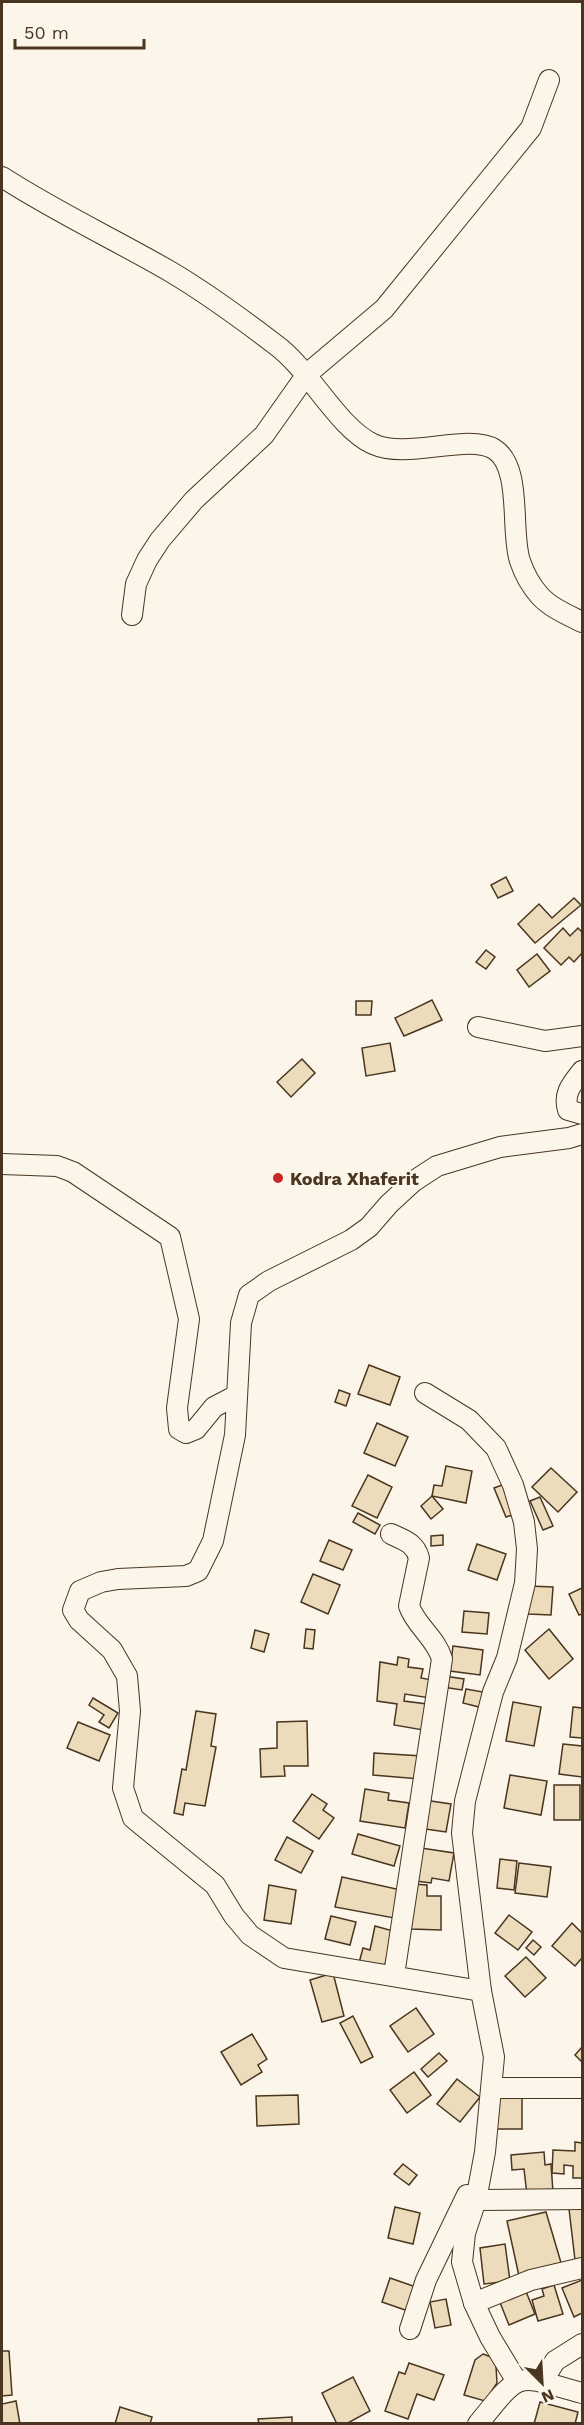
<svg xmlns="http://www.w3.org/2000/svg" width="584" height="2425" viewBox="0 0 584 2425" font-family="'Work Sans',sans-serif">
	<rect width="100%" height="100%" fill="#fbf6e9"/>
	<g fill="#ecdcbc" stroke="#4a3520" stroke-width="1.5">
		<polygon points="506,877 513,891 498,898 491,885"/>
		<polygon points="574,898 581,905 535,943 518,924 539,904 552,918"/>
		<polygon points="563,928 570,936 578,928 582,932 582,953 574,962 569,957 561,965 544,948"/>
		<polygon points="486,950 495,957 486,969 476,962"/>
		<polygon points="537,954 550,971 529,987 517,970"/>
		<polygon points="432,1000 442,1020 404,1036 395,1018"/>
		<polygon points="356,1001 372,1001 371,1015 356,1015"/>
		<polygon points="390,1043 395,1071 366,1076 362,1048"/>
		<polygon points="302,1059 315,1073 291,1097 277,1082"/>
		<polygon points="369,1365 400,1377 390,1405 358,1394"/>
		<polygon points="339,1390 350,1394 346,1406 335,1402"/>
		<polygon points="377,1423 408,1437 395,1466 364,1453"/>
		<polygon points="446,1466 472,1471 466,1503 432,1496 434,1485 442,1486"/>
		<polygon points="551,1468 577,1492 558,1512 532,1487"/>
		<polygon points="368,1475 392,1487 377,1518 352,1506"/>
		<polygon points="505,1484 516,1514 506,1517 494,1488"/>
		<polygon points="432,1496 443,1509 431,1519 421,1506"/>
		<polygon points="540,1497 553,1526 543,1530 530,1501"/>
		<polygon points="358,1513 380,1525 375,1534 353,1522"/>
		<polygon points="443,1535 443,1545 431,1546 431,1536"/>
		<polygon points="329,1540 352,1550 343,1570 320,1561"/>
		<polygon points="477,1544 506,1554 497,1580 468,1570"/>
		<polygon points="313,1574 340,1585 328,1614 301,1602"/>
		<polygon points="529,1586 553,1587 551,1615 528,1614"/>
		<polygon points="582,1588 582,1614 579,1615 569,1594"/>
		<polygon points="464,1611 489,1613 487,1634 462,1632"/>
		<polygon points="306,1629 315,1630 313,1649 304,1648"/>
		<polygon points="549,1629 573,1659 549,1679 525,1650"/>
		<polygon points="255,1630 269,1634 264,1652 251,1648"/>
		<polygon points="453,1646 483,1650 480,1675 450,1671"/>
		<polygon points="398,1657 409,1659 408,1667 423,1669 421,1678 432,1680 430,1698 405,1694 404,1701 427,1704 423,1730 394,1725 397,1704 377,1701 380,1662 397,1665"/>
		<polygon points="444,1676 464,1679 462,1690 443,1687"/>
		<polygon points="466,1689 483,1692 479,1707 463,1703"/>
		<polygon points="93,1698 118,1713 109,1728 99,1722 104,1715 89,1705"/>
		<polygon points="513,1702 541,1707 534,1746 506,1741"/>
		<polygon points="573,1707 582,1708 582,1738 570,1737"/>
		<polygon points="196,1711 216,1714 211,1746 216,1747 205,1806 185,1803 183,1815 174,1813 182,1769 186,1770"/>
		<polygon points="307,1721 308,1766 284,1766 285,1776 261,1777 260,1749 277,1748 277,1722"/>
		<polygon points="78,1722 110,1735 99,1761 67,1748"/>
		<polygon points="563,1744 582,1746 582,1777 559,1774"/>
		<polygon points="374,1753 422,1756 420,1779 373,1775"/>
		<polygon points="510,1775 547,1781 541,1815 504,1808"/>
		<rect x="554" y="1785" width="26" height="35"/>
		<polygon points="365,1789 389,1793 388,1800 409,1803 405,1828 360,1821"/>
		<polygon points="312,1794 327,1804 323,1810 334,1818 319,1839 293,1821"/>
		<polygon points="424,1800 451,1804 446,1832 419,1828"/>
		<polygon points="358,1834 400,1846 394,1866 352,1854"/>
		<polygon points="287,1837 313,1851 301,1873 275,1860"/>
		<polygon points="421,1848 454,1853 449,1881 432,1878 431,1883 416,1881"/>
		<polygon points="500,1859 517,1861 514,1890 497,1888"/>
		<polygon points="519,1863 551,1867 547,1897 515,1893"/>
		<polygon points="342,1877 401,1890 394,1918 335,1907"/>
		<polygon points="412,1884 427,1885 427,1896 441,1896 441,1930 411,1929"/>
		<polygon points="269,1885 296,1890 291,1924 264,1920"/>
		<polygon points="509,1915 532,1932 518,1950 495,1933"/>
		<polygon points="331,1916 356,1922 350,1945 325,1939"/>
		<polygon points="572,1923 582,1933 582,1958 575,1966 552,1946"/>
		<polygon points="375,1926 393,1931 384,1969 359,1963 363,1948 370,1950"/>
		<polygon points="533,1940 541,1947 534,1955 526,1948"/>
		<polygon points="526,1957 546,1978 525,1997 505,1976"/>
		<polygon points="333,1973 344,2016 322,2022 310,1980"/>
		<polygon points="416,2008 434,2034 408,2052 390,2026"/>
		<polygon points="353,2016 373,2057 361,2063 340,2023"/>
		<polygon points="252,2034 267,2059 258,2065 262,2072 241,2085 221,2052"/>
		<polygon points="582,2047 582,2062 575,2055"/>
		<polygon points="439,2053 447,2061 428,2077 421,2069"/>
		<polygon points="414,2072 431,2095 407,2113 390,2090"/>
		<polygon points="457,2079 480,2097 460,2122 437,2104"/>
		<polygon points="522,2092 522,2129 497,2129 496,2093"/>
		<polygon points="298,2095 299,2124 257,2126 256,2096"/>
		<polygon points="575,2142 582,2143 582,2178 573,2178 573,2166 564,2165 564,2174 552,2173 553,2150 575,2151"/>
		<polygon points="544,2152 545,2165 551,2164 553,2192 527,2195 524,2169 512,2170 511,2155"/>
		<polygon points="403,2164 417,2175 409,2185 394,2174"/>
		<polygon points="395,2207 420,2213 413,2244 388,2238"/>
		<polygon points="582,2207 582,2259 575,2260 569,2209"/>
		<polygon points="546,2212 562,2266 519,2276 507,2221"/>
		<polygon points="505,2244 510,2281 484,2284 480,2248"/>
		<polygon points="390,2278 416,2287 408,2311 382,2302"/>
		<polygon points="582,2280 582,2313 574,2317 562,2288"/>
		<polygon points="554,2285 563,2314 538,2321 532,2300 544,2296 542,2289"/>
		<polygon points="525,2289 535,2314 509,2325 499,2300"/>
		<polygon points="446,2299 451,2325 435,2328 430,2302"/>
		<polygon points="2,2351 9,2351 12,2395 2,2396"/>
		<polygon points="483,2354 491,2357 496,2366 497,2383 485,2401 464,2395 475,2360"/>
		<polygon points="409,2363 444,2375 434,2400 417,2394 408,2419 385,2411 399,2372 405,2374"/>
		<polygon points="353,2377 370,2411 346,2424 337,2424 322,2393"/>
		<polygon points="16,2401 20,2424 2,2424 2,2404"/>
		<polygon points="540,2402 578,2412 575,2424 534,2424"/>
		<polygon points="120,2407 152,2417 150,2424 115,2424"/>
		<polygon points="292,2417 292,2424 259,2424 258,2419"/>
	</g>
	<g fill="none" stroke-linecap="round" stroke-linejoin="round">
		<defs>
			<g id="minor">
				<path d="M2 177C56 212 116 240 171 272 208 294 242 319 276 345 310 370 338 428 373 444 408 460 467 433 494 449 523 467 510 532 520 561 524 573 531 586 540 596 551 608 568 615 582 622"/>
				<polyline points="132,615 136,584 147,560 160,540 194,500 264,435 307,374 384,309 531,128 549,80"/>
				<polyline points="478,1027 545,1041 582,1036"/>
				<path d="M582 1071C572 1084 563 1093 568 1110L582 1114"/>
				<polyline points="2,1164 57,1166 73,1172 170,1237 189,1319 177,1408 179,1429 186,1433 196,1429 214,1407 237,1395"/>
				<polyline points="425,1393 469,1420 496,1448 513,1485 524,1522 527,1549 525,1583 507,1658 493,1692 465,1801 462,1833 481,1991 494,2057 485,2152 476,2200 465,2233 462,2262 474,2303 490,2337 516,2380"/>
				<path d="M391 1534C404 1540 415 1543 419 1558L409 1606C416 1626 436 1638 442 1659L394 1975"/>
				<polyline points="481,1991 284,1958 250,1935 234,1916 215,1885 133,1818 123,1788 130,1711 127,1676 112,1650 79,1620 73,1610 80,1591 101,1582 118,1579 186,1576 198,1571 213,1541 235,1435 241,1323 249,1295 269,1281 351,1240 369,1227 389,1204 414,1181 437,1166 500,1147 569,1138 582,1134"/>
				<polyline points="493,2088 582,2088"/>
				<polyline points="476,2200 582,2199"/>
				<polyline points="474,2303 531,2280 582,2268"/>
				<polyline points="410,2329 426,2280 467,2195"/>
				<polyline points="542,2382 555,2361 582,2344"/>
				<path d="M478 2424C523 2368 515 2375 582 2393"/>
			</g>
		</defs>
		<use href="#minor" stroke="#4a3520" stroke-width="22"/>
		<use href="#minor" stroke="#fbf6e9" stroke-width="20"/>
	</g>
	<circle fill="#c62828" stroke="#fbf6e9" stroke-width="2" cx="278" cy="1178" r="6"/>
	<g text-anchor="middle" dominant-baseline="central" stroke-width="4.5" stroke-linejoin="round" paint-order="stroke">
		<g font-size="18" font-weight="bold" fill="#4a3520" stroke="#fbf6e9" text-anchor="start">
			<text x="290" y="1178">Kodra Xhaferit</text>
		</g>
	</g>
	<rect width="584" height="2425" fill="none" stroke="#4a3520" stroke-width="6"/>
	<g transform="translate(542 2383) rotate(156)" stroke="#fbf6e9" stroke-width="4.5" paint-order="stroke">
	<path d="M0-4.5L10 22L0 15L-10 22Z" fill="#4a3520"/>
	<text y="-9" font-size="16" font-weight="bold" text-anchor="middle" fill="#4a3520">N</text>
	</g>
	<path d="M15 39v9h129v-9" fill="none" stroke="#4a3520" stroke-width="3"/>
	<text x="24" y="39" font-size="18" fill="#4a3520" stroke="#fbf6e9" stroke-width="4.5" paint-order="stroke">50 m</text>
</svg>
